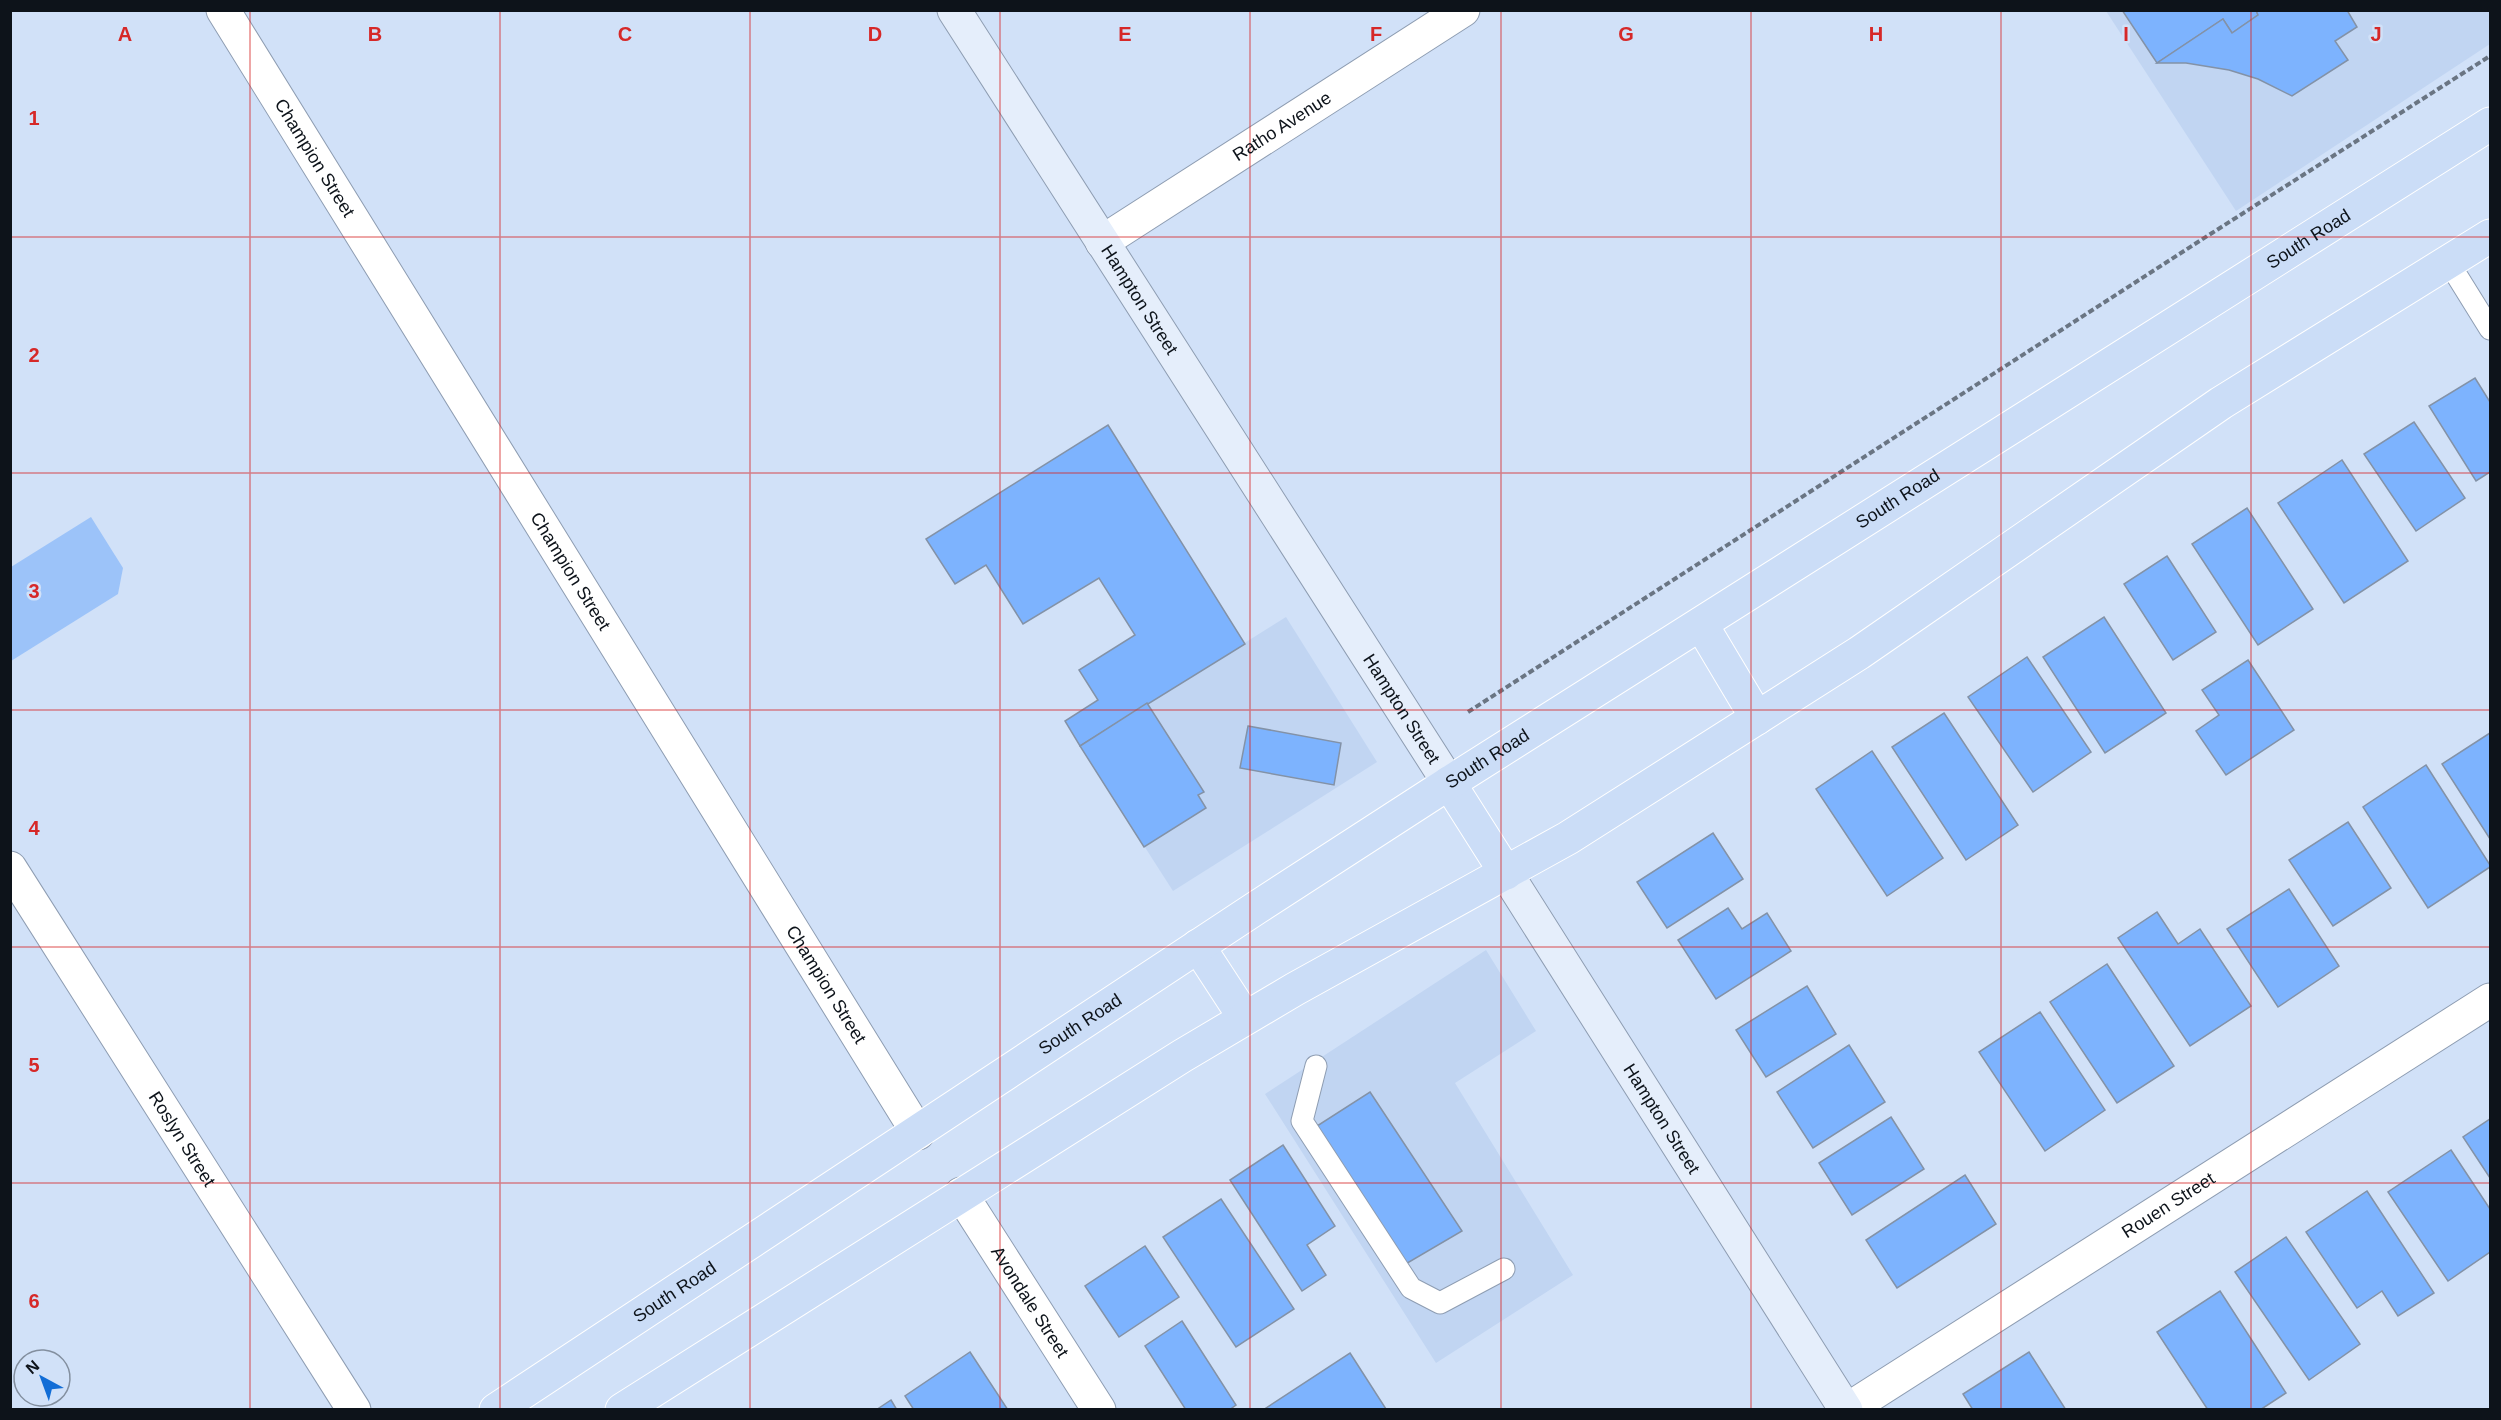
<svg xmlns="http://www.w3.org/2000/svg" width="2501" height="1420" viewBox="0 0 2501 1420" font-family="Helvetica,sans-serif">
	<rect width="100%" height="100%" fill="#d1e1f8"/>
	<g fill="#c1d5f2">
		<polygon points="2106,11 2490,11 2490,44 2236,211"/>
		<polygon points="1286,617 1377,762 1173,891 1080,746"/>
		<polygon points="1486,950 1536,1031 1455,1083 1573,1275 1436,1363 1265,1094"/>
	</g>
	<polygon fill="#9cc3f9" points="91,517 123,568 118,594 11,661 11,567"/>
	<g fill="#7db3fe" stroke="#8392a7" stroke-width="1.5">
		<polygon points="2122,10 2256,10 2258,15 2232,33 2223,19 2157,63"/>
		<polygon points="2256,10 2347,10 2357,27 2335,41 2348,60 2292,96 2258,79 2229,70 2186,63 2157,63 2223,19 2232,33 2258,15"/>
		<polygon points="2475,378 2490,402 2490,472 2476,481 2429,406"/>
		<polygon points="2414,422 2465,498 2416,531 2364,454"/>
		<polygon points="1108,425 1245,644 1080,746 1065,721 1098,700 1079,670 1135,635 1099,578 1023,624 986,565 955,584 926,539"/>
		<polygon points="2342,460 2408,561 2344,603 2278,503"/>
		<polygon points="2247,508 2313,609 2258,645 2192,544"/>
		<polygon points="2167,556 2216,632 2173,660 2124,584"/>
		<polygon points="2104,617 2166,713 2105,753 2043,657"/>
		<polygon points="2027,657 2091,752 2033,792 1968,697"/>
		<polygon points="2248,660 2294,730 2226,775 2196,731 2219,715 2202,690"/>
		<polygon points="1147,703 1204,792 1198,795 1206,808 1144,847 1080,746"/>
		<polygon points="1944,713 2018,825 1966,860 1892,747"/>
		<polygon points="1248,726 1341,743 1334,785 1240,768"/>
		<polygon points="2490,733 2490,839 2442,764"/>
		<polygon points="1872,751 1943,858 1887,896 1816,789"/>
		<polygon points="2426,765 2490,865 2490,867 2428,908 2363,807"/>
		<polygon points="2348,822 2391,888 2333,926 2289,860"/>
		<polygon points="1713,833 1743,879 1667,928 1637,882"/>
		<polygon points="2289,889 2339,966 2278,1007 2227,929"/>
		<polygon points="1728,908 1742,929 1767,913 1791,951 1716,999 1678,940"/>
		<polygon points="2157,912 2178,944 2200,929 2251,1006 2190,1046 2118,938"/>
		<polygon points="2107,964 2174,1066 2117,1103 2050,1002"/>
		<polygon points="1807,986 1836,1034 1766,1077 1736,1030"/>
		<polygon points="2040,1012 2105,1110 2045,1151 1979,1052"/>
		<polygon points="1849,1045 1885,1102 1813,1148 1777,1092"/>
		<polygon points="1370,1092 1462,1231 1404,1265 1317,1126"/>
		<polygon points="1891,1117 1924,1169 1852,1215 1819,1163"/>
		<polygon points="2490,1119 2490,1178 2463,1137"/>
		<polygon points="1283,1145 1335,1226 1307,1245 1326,1275 1302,1291 1230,1180"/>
		<polygon points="2451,1150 2490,1209 2490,1252 2448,1281 2388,1192"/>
		<polygon points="1965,1175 1996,1224 1897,1288 1866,1240"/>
		<polygon points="2367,1191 2434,1293 2398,1316 2382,1291 2357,1308 2306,1232"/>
		<polygon points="1221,1199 1294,1309 1236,1347 1163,1237"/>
		<polygon points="2286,1237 2360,1344 2309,1380 2235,1272"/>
		<polygon points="1145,1246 1179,1297 1119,1337 1085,1286"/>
		<polygon points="2220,1291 2286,1393 2260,1410 2208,1410 2157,1332"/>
		<polygon points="1182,1321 1236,1405 1229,1410 1186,1410 1145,1346"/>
		<polygon points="970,1352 1008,1410 914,1410 905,1396"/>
		<polygon points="2029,1352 2066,1410 1973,1410 1963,1394"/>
		<polygon points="1350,1353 1386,1409 1263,1410"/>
		<polygon points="891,1400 897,1410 876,1410"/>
	</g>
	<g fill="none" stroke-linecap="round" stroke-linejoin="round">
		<defs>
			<g id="service">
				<polyline points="2449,263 2490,329"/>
				<polyline points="1316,1066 1302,1121 1411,1288 1440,1303 1504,1269"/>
			</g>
			<g id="minor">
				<path id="s1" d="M223 10 918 1133"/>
				<path id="s2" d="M1102 242 1463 10"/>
				<path id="s3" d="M10 868 354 1410"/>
				<path id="s4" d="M961 1194 1099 1410"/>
				<path id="s5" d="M1847 1410 2490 1000"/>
			</g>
			<g id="secondary">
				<path id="s6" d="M954 10 1449 783"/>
				<path id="s7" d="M1506 873 1846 1410"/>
			</g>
			<g id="primary">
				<polyline points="1701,624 1757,718"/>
				<polyline points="1449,783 1506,873"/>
				<polyline points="1198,946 1245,1018"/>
				<path id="s8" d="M496 1410 1256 908 1449 783 2490 124"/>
				<polyline points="622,1410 1182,1056 1295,989 1568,838 1859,653 2221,403 2490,236"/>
			</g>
		</defs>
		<use href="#service" stroke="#8e9db2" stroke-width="23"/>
		<use href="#minor" stroke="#8e9db2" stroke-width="35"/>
		<use href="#secondary" stroke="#8e9db2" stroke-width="35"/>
		<use href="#primary" stroke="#fff" stroke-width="35"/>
		<polyline stroke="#6a7583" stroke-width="4" stroke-dasharray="6 3" stroke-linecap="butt" points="1468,712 2212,233 2490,56"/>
		<use href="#service" stroke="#fff" stroke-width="21"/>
		<use href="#minor" stroke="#fff" stroke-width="33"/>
		<use href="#secondary" stroke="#e5eefb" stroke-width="33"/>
		<use href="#primary" stroke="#cbddf7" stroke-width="33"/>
	</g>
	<path fill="none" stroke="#d62828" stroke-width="1.5" stroke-opacity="0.55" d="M250 10V1410M500 10V1410M750 10V1410M1000 10V1410M1250 10V1410M1501 10V1410M1751 10V1410M2001 10V1410M2251 10V1410M10 237H2490M10 473H2490M10 710H2490M10 947H2490M10 1183H2490"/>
	<g text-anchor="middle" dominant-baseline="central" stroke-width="5" stroke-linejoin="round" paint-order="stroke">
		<g font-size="18" fill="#0d131a" stroke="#d1e1f8">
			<text stroke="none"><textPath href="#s2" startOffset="214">Ratho Avenue</textPath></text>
			<text stroke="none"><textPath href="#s1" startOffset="174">Champion Street</textPath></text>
			<text stroke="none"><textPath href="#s8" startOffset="2158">South Road</textPath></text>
			<text stroke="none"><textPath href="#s6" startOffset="344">Hampton Street</textPath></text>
			<text stroke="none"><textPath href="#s8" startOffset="1672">South Road</textPath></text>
			<text stroke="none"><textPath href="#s1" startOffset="660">Champion Street</textPath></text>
			<text stroke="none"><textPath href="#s6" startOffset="830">Hampton Street</textPath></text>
			<text stroke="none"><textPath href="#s8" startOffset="1186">South Road</textPath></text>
			<text stroke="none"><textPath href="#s1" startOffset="1146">Champion Street</textPath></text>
			<text stroke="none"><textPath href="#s8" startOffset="700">South Road</textPath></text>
			<text stroke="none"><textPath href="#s7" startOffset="291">Hampton Street</textPath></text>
			<text stroke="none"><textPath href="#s3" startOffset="321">Roslyn Street</textPath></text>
			<text stroke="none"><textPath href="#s5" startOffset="381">Rouen Street</textPath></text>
			<text stroke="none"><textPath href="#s8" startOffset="214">South Road</textPath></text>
			<text stroke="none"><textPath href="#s4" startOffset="128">Avondale Street</textPath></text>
		</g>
	</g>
	<g font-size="20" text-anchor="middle" font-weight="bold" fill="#d62828" stroke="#d1e1f8" stroke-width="5" stroke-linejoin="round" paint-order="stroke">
		<text x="125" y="41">A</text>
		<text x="375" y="41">B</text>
		<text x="625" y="41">C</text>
		<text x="875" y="41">D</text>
		<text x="1125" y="41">E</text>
		<text x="1376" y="41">F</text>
		<text x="1626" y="41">G</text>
		<text x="1876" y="41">H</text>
		<text x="2126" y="41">I</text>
		<text x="2376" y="41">J</text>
		<text x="34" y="125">1</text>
		<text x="34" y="362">2</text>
		<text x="34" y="598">3</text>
		<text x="34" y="835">4</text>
		<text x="34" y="1072">5</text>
		<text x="34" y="1308">6</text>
	</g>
	<rect width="2501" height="1420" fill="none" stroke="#0d131a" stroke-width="24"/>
	<g transform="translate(42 1378) rotate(319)"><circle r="28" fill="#d1e1f8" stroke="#838f9f" stroke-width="1.5"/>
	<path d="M0-4.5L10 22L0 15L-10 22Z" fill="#126dd6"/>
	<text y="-9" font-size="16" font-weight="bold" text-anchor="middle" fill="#0d131a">N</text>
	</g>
</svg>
